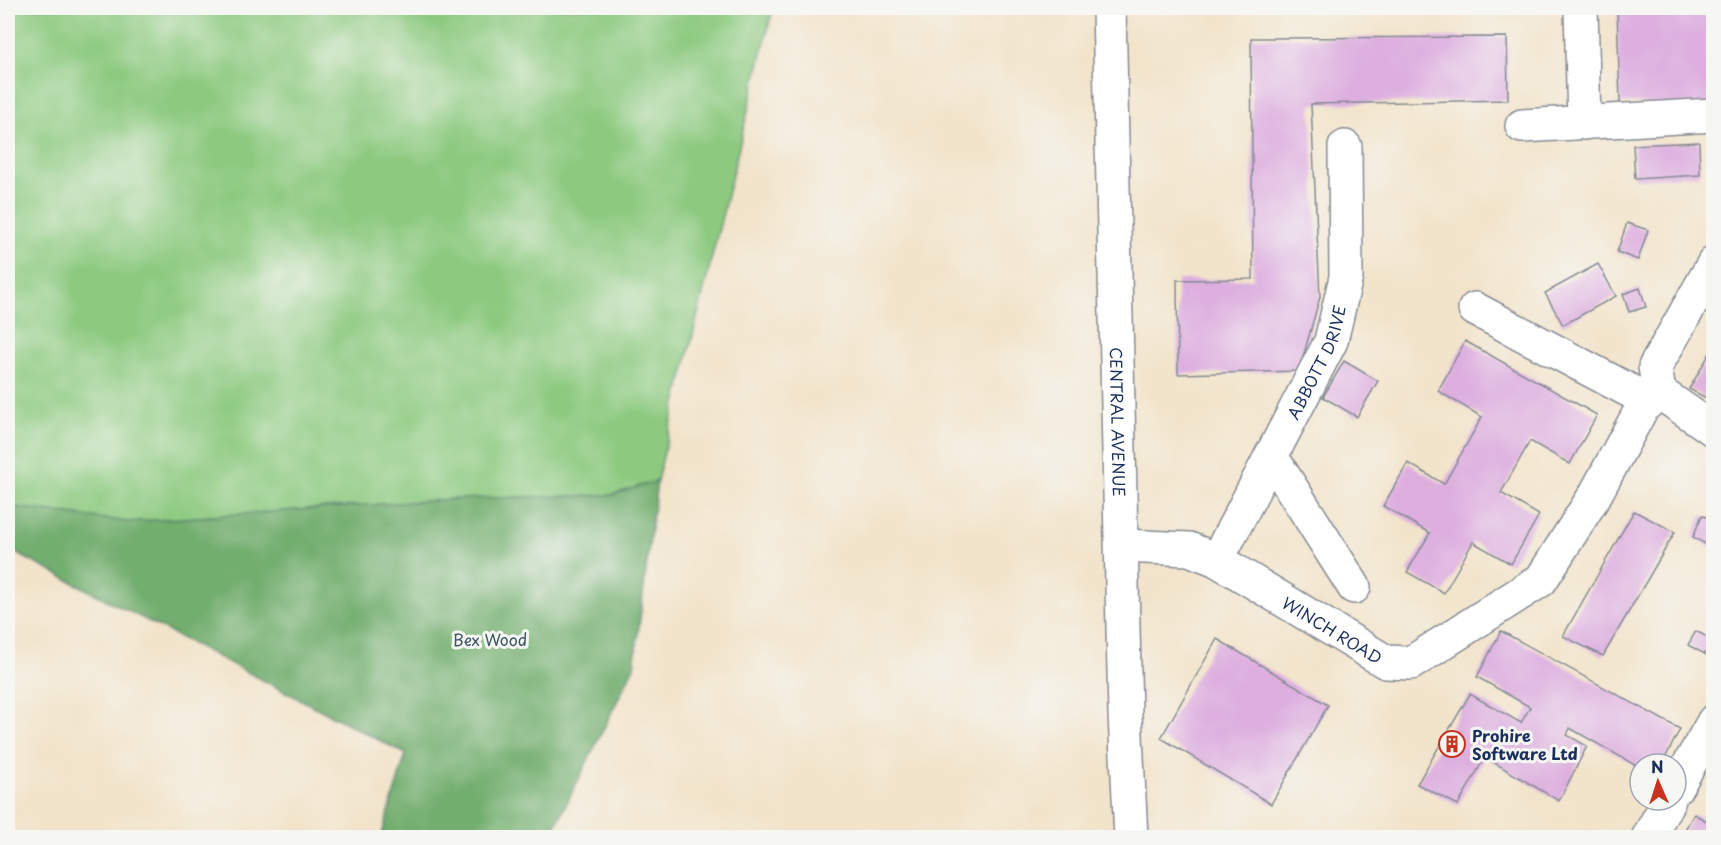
<svg xmlns="http://www.w3.org/2000/svg" width="1721" height="845" viewBox="0 0 1721 845" font-family="'Playpen Sans',sans-serif">
	<rect width="100%" height="100%" fill="#f6f6f2"/>
	<filter id="ink" filterUnits="userSpaceOnUse"><feTurbulence type="fractalNoise" baseFrequency=".0167" numOctaves="2"/><feDisplacementMap in="SourceGraphic" scale="12" xChannelSelector="R" yChannelSelector="G"/><feConvolveMatrix kernelMatrix="1 2 1 2 8 2 1 2 1" color-interpolation-filters="sRGB"/></filter>
	<filter id="wash" filterUnits="userSpaceOnUse"><feTurbulence type="fractalNoise" baseFrequency=".008" numOctaves="4" result="noise"/><feDisplacementMap in="SourceGraphic" scale="24" xChannelSelector="R" yChannelSelector="G"/><feGaussianBlur stdDeviation="1.35" result="paint"/><feColorMatrix in="noise" values="0 0 0 0 0 0 0 0 0 0 0 0 0 0 0 0 0 1.4 0 .05"/><feComposite in="paint" operator="in"/></filter>
	<g filter="url(#wash)">
		<rect width="100%" height="100%" fill="#f2e4cb"/>
		<polygon fill="#8dca80" stroke="#547c6f" stroke-width="1.5" points="8,8 773,8 657,481 611,495 456,499 128,522 8,506"/>
		<polygon fill="#72ae6e" stroke="#466e66" stroke-width="1.5" points="657,481 634,667 550,837 381,837 406,754 8,549 8,506 128,522 456,499 611,495"/>
		<g id="blocks">
			<g fill="#ddafdf">
				<polygon points="1617,8 1714,8 1714,105 1620,103"/>
				<polygon points="1507,37 1508,100 1311,104 1320,297 1299,371 1178,374 1177,280 1253,279 1251,38"/>
				<polygon points="1699,142 1700,175 1635,179 1633,145"/>
				<polygon points="1627,223 1648,230 1638,260 1617,252"/>
				<polygon points="1598,264 1616,296 1563,325 1545,293"/>
				<polygon points="1640,288 1646,307 1629,312 1623,294"/>
				<polygon points="1465,341 1597,415 1570,464 1530,441 1501,493 1539,515 1511,564 1473,542 1444,593 1407,572 1430,533 1383,506 1408,463 1444,484 1482,417 1438,391"/>
				<polygon points="1714,346 1714,402 1689,389"/>
				<polygon points="1344,361 1378,381 1357,417 1323,397"/>
				<polygon points="1634,511 1675,532 1603,656 1563,636"/>
				<polygon points="1702,515 1714,521 1714,549 1693,537"/>
				<polygon points="1501,631 1680,729 1662,764 1640,764 1640,768 1570,728 1567,735 1587,746 1559,801 1485,757 1458,805 1417,784 1470,694 1521,723 1530,707 1477,677"/>
				<polygon points="1696,631 1714,641 1714,659 1688,645"/>
				<polygon points="1217,639 1328,705 1271,804 1161,738"/>
				<polygon points="1694,814 1714,825 1714,838 1680,838"/>
			</g>
		</g>
	</g>
	<g filter="url(#ink)">
		<use href="#blocks" fill-opacity="0" stroke="#868a94" stroke-width="1.5"/>
		<g fill="none" stroke-linecap="round" stroke-linejoin="round">
			<defs>
				<g id="minor">
					<path id="s1" d="M1109 8 1125 715 1131 838"/>
					<polyline points="1581,8 1584,123"/>
					<polyline points="1522,126 1714,115"/>
					<polyline points="1475,309 1649,401"/>
					<polyline points="1659,392 1655,367 1714,263"/>
					<polyline points="1659,392 1714,430"/>
					<polyline points="1271,456 1354,587"/>
					<path id="s2" d="M1122 546 1189 549 1217 560 1386 662 1411 663 1541 580 1595 495 1642 408 1659 392"/>
					<path id="s3" d="M1217 560 1331 341 1346 277 1345 147"/>
					<polyline points="1676,788 1714,721"/>
					<polyline points="1648,838 1669,800"/>
				</g>
			</defs>
			<use href="#minor" stroke="#868a94" stroke-width="36"/>
			<use href="#minor" stroke="#fff" stroke-width="33"/>
		</g>
	</g>
	<defs>
		<symbol id="building-ring" viewBox="-11 -11 22 22"><circle r="9.5" fill="#f6f6f2" stroke="#c8321e" stroke-width="1.5"/><path d="M-4-6H4V6H1V3H-1V6H-4ZM-2.5-4.3h1.7v1.8h-1.7ZM.8-4.3h1.7v1.8H.8ZM-2.5-1h1.7V.8h-1.7ZM.8-1h1.7V.8H.8Z" fill="#c8321e"/></symbol>
	</defs>
	<g fill-rule="evenodd">
		<use href="#building-ring" x="1437" y="729" width="30" height="30"/>
	</g>
	<g text-anchor="middle" dominant-baseline="central" stroke-width="6" stroke-linejoin="round" paint-order="stroke">
		<g font-size="16" fill="#1b2f5e" stroke="#f6f6f2">
			<text stroke="none"><textPath href="#s3" startOffset="222">ABBOTT DRIVE</textPath></text>
			<text stroke="none"><textPath href="#s1" startOffset="414">CENTRAL AVENUE</textPath></text>
			<text stroke="none"><textPath href="#s2" startOffset="232">WINCH ROAD</textPath></text>
		</g>
		<g font-size="16" fill="#385666" stroke="#f6f6f2">
			<text x="490" y="639">Bex Wood</text>
		</g>
		<g font-size="16" font-weight="bold" fill="#1b2f5e" stroke="#f6f6f2" text-anchor="start">
			<text x="1472" y="735">Prohire<tspan x="1472" dy="18">Software Ltd</tspan></text>
		</g>
	</g>
	<rect width="1721" height="845" fill="none" stroke="#f6f6f2" stroke-width="30"/>
	<g transform="translate(1658 782) rotate(357)"><circle r="28" fill="#f6f6f2" stroke="#9ea6b7" stroke-width="1.5"/>
	<path d="M0-4.5L10 22L0 15L-10 22Z" fill="#c8321e"/>
	<text y="-9" font-size="16" font-weight="bold" text-anchor="middle" fill="#1b2f5e">N</text>
	</g>
</svg>
